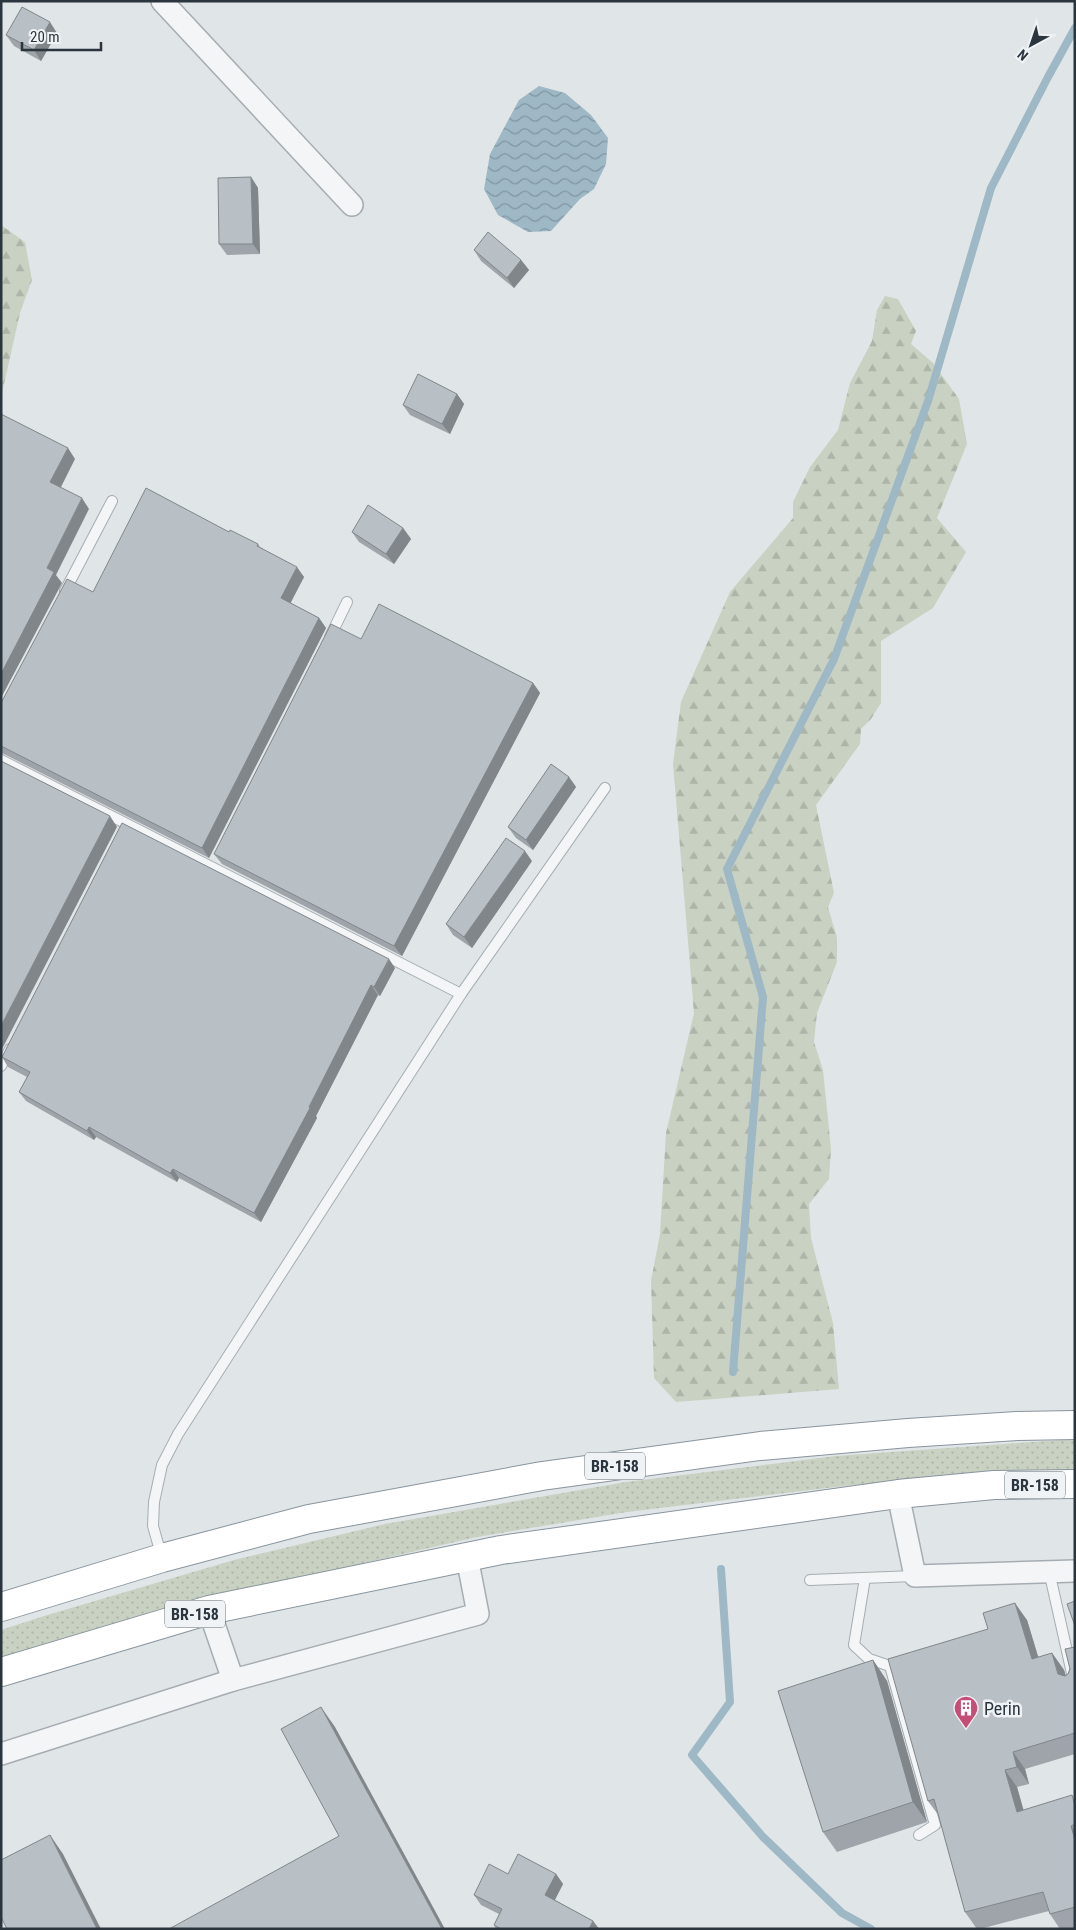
<svg xmlns="http://www.w3.org/2000/svg" width="1076" height="1930" viewBox="0 0 1076 1930" font-family="'Roboto Condensed',sans-serif">
	<defs>
		<pattern id="grass-dots" width="8" height="8" patternUnits="userSpaceOnUse" patternTransform="scale(1.25)"><rect width="8" height="8" fill="#c9d1c2"/><path d="M2 2h.1M6 6h.1" fill="none" stroke="#adb4a8" stroke-width="1.8" stroke-linecap="round"/></pattern>
		<pattern id="forest-firs" width="22" height="20" patternUnits="userSpaceOnUse" patternTransform="scale(1.25)"><rect width="22" height="20" fill="#c9d1c2"/><path d="M5 1l3.5 6h-7zM16 11l3.5 6h-7z" fill="#adb4a8"/></pattern>
		<pattern id="water-waves" width="16" height="10" patternUnits="userSpaceOnUse" patternTransform="scale(1.25)"><rect width="16" height="10" fill="#9eb8c6"/><path d="M0 5q4-4 8 0t8 0" fill="none" stroke="#8196a2"/></pattern>
	</defs>
	<rect width="100%" height="100%" fill="#e0e5e8"/>
	<polygon fill="url(#grass-dots)" points="1075,1439 1075,1474 990,1473 844,1486 627,1512 477,1537 329,1571 51,1644 1,1660 1,1630 44,1616 234,1560 385,1524 626,1482 836,1456"/>
	<g fill="url(#forest-firs)">
		<polygon points="1,225 25,242 32,280 20,313 2,393"/>
		<polygon points="885,296 898,299 916,331 911,344 933,363 959,399 967,444 937,518 966,552 933,608 881,641 881,703 871,719 861,729 860,744 816,805 834,893 828,907 837,938 837,962 817,1013 814,1042 823,1070 831,1149 829,1179 809,1204 811,1238 833,1323 839,1389 676,1402 654,1378 651,1281 660,1234 666,1133 694,1013 673,764 681,702 730,592 793,518 793,502 810,467 838,430 850,383 872,341 877,310"/>
	</g>
	<polygon fill="url(#water-waves)" points="539,86 565,93 591,115 608,138 606,164 594,189 580,199 551,231 528,232 498,215 484,189 490,154 519,100"/>
	<g fill="none" stroke-linecap="round" stroke-linejoin="round">
		<g stroke="#9eb8c6" stroke-width="8">
			<polyline points="733,1372 763,997 727,869 834,659 928,401 991,188 1048,77 1075,28"/>
			<polyline points="721,1569 730,1702 692,1755 763,1837 842,1913 871,1929"/>
		</g>
		<defs>
			<g id="service">
				<polyline points="65,591 112,501"/>
				<polyline points="330,637 347,602"/>
				<polyline points="1,760 461,994"/>
				<polyline points="1,1066 10,1049"/>
				<polyline points="162,1558 153,1526 154,1502 162,1465 178,1434 461,994 605,788"/>
				<polyline points="1049,1571 1075,1687"/>
				<polyline points="865,1578 854,1645 869,1659 890,1666 935,1825 919,1835"/>
				<polyline points="810,1580 915,1576"/>
			</g>
			<g id="minor">
				<polyline points="162,1 352,205"/>
				<polyline points="898,1494 915,1576 1075,1571"/>
				<polyline points="209,1610 233,1680"/>
				<polyline points="1,1754 233,1680 478,1614 467,1557"/>
			</g>
			<g id="trunk">
				<polyline points="1,1607 162,1558 309,1519 542,1476 760,1446 908,1433 1017,1426 1075,1425"/>
				<polyline points="1,1672 209,1610 501,1550 898,1494 994,1485 1075,1484"/>
			</g>
		</defs>
		<use href="#service" stroke="#a6adb2" stroke-width="12"/>
		<use href="#minor" stroke="#a6adb2" stroke-width="24"/>
		<use href="#trunk" stroke="#89959e" stroke-width="30"/>
		<use href="#service" stroke="#f3f5f7" stroke-width="10"/>
		<use href="#minor" stroke="#f3f5f7" stroke-width="21"/>
		<use href="#trunk" stroke="#fff" stroke-width="28"/>
	</g>
	<g fill="#9ea4a9">
		<polygon points="57,33 41,61 14,46 6,35"/>
		<polygon points="251,177 258,188 260,254 227,255 219,244"/>
		<polygon points="474,250 521,260 529,270 514,288 481,261"/>
		<polygon points="457,394 464,404 450,434 410,415 403,405"/>
		<polygon points="403,528 411,539 394,564 359,542 352,532"/>
		<polygon points="229,532 258,544 260,547 304,577 290,603 319,618 326,628 209,858 4,754 1,753 1,703 93,592"/>
		<polygon points="361,639 533,683 540,693 402,956 222,864 214,854"/>
		<polygon points="569,777 576,787 533,850 516,838 508,827"/>
		<polygon points="532,861 472,948 453,935 446,924"/>
		<polygon points="395,968 380,996 378,995 316,1116 317,1118 261,1222 179,1178 177,1182 96,1137 94,1140 26,1101 19,1092 27,1077 8,1067 2,1057"/>
		<polygon points="1027,1620 1038,1657 1052,1653 1064,1670 1066,1676 1068,1674 1075,1647 1075,1754 1025,1769 1029,1784 1017,1787 1023,1810 1075,1799 1075,1928 1072,1929 1060,1929 1050,1914 1049,1911 980,1929 977,1929 965,1912 939,1816 928,1801"/>
		<polygon points="873,1660 887,1681 927,1822 837,1852 823,1832"/>
		<polygon points="508,1874 556,1874 563,1884 555,1900 593,1921 599,1929 496,1929 494,1925 499,1914 481,1905 474,1895"/>
	</g>
	<g fill="#81868a">
		<polygon points="50,22 57,33 41,61 34,50"/>
		<polygon points="251,177 258,188 260,254 253,244"/>
		<polygon points="521,260 529,270 514,288 507,278"/>
		<polygon points="457,394 464,404 450,434 442,424"/>
		<polygon points="68,448 75,459 58,493 50,482"/>
		<polygon points="82,498 89,509 56,575 62,583 1,698 1,674 47,568"/>
		<polygon points="403,528 411,539 394,564 386,554"/>
		<polygon points="297,567 304,577 288,608 281,598"/>
		<polygon points="319,618 326,628 209,858 202,848"/>
		<polygon points="533,683 540,693 402,956 394,946"/>
		<polygon points="569,777 576,787 533,850 526,840"/>
		<polygon points="110,816 117,827 1,1051 1,1026"/>
		<polygon points="525,851 532,861 472,948 464,937"/>
		<polygon points="389,959 395,968 380,996 374,987"/>
		<polygon points="371,985 378,995 316,1116 317,1118 261,1222 254,1213"/>
		<polygon points="89,1127 96,1137 94,1140 87,1131"/>
		<polygon points="173,1169 179,1178 177,1182 170,1173"/>
		<polygon points="1015,1603 1027,1620 1044,1676 1032,1659"/>
		<polygon points="1052,1653 1064,1670 1070,1691 1058,1674"/>
		<polygon points="873,1660 887,1681 927,1822 913,1802"/>
		<polygon points="321,1707 335,1727 445,1929 442,1929"/>
		<polygon points="1013,1752 1025,1769 1029,1784 1017,1767"/>
		<polygon points="1005,1770 1017,1787 1029,1829 1017,1812"/>
		<polygon points="1071,1826 1075,1832 1075,1840"/>
		<polygon points="50,1835 63,1854 101,1929 97,1929"/>
		<polygon points="556,1874 563,1884 552,1905 545,1895"/>
		<polygon points="593,1921 599,1929 589,1929"/>
	</g>
	<g fill="#b8bfc5" stroke="#81868a">
		<polygon points="22,7 50,22 34,50 6,35"/>
		<polygon points="251,177 253,244 219,244 218,178"/>
		<polygon points="488,232 521,260 507,278 474,250"/>
		<polygon points="418,374 457,394 442,424 403,405"/>
		<polygon points="1,414 68,448 50,482 82,498 47,568 54,572 1,674"/>
		<polygon points="146,488 229,532 230,530 258,544 257,546 297,567 281,598 319,618 202,848 1,746 1,703 67,579 93,592"/>
		<polygon points="368,505 403,528 386,554 352,532"/>
		<polygon points="379,604 533,683 394,946 214,854 331,624 361,639"/>
		<polygon points="1,761 110,816 1,1026"/>
		<polygon points="551,764 569,777 526,840 508,827"/>
		<polygon points="122,823 389,959 374,987 371,985 309,1107 310,1108 254,1213 173,1169 170,1173 89,1127 87,1131 19,1092 30,1072 2,1057"/>
		<polygon points="506,838 525,851 464,937 446,924"/>
		<polygon points="1075,1601 1075,1626 1067,1604"/>
		<polygon points="1015,1603 1032,1659 1052,1653 1058,1674 1065,1676 1068,1674 1070,1669 1065,1649 1075,1647 1075,1733 1013,1752 1017,1767 1005,1770 1017,1812 1072,1795 1075,1805 1075,1824 1071,1826 1075,1840 1075,1907 1050,1914 1043,1892 965,1912 934,1799 928,1801 888,1659 988,1629 983,1613"/>
		<polygon points="873,1660 913,1802 823,1832 778,1691"/>
		<polygon points="321,1707 442,1929 169,1929 339,1836 281,1729"/>
		<polygon points="50,1835 97,1929 7,1929 1,1917 1,1860"/>
		<polygon points="518,1854 556,1874 545,1895 593,1921 589,1929 501,1929 494,1925 502,1909 474,1895 489,1864 508,1874"/>
	</g>
	<defs>
		<symbol id="building-pin" viewBox="-11 -11 22 30"><path d="M0 17L-7.5 6A9.5 9.5 0 1 1 7.5 6Z" fill="#c54e76" stroke="#f0f3f6"/><path d="M-4-6H4V6H1V3H-1V6H-4ZM-2.5-4.3h1.7v1.8h-1.7ZM.8-4.3h1.7v1.8H.8ZM-2.5-1h1.7V.8h-1.7ZM.8-1h1.7V.8H.8Z" fill="#fff"/></symbol>
	</defs>
	<g fill-rule="evenodd">
		<use href="#building-pin" x="952" y="1694" width="28" height="38"/>
	</g>
	<g text-anchor="middle" dominant-baseline="central" stroke-width="5" stroke-linejoin="round" paint-order="stroke">
		<g fill="#f0f3f6" stroke="#656e75" stroke-width="1">
			<rect x="585" y="1452.5" width="60" height="27" rx="4"/>
			<rect x="1005" y="1471.5" width="60" height="27" rx="4"/>
			<rect x="165" y="1600.5" width="60" height="27" rx="4"/>
		</g>
		<g font-size="16" font-weight="bold" fill="#2a353e">
			<text x="615" y="1466">BR-158</text>
			<text x="1035" y="1485">BR-158</text>
			<text x="195" y="1614">BR-158</text>
		</g>
		<g font-size="18" fill="#2a353e" stroke="#f0f3f6" text-anchor="start">
			<text x="984" y="1708">Perin</text>
		</g>
	</g>
	<rect width="1076" height="1930" fill="none" stroke="#2a353e" stroke-width="5"/>
	<g transform="translate(1031 45) rotate(220)" stroke="#f0f3f6" stroke-width="4" paint-order="stroke">
	<path d="M0-4L9 19L0 12L-9 19Z" fill="#2a353e"/>
	<text y="-8" font-size="14" font-weight="bold" text-anchor="middle" fill="#2a353e">N</text>
	</g>
	<path d="M22 42v8h79v-8" fill="none" stroke="#2a353e" stroke-width="2.5"/>
	<text x="30" y="42" font-size="15" fill="#2a353e" stroke="#f0f3f6" stroke-width="4" paint-order="stroke">20 m</text>
</svg>
